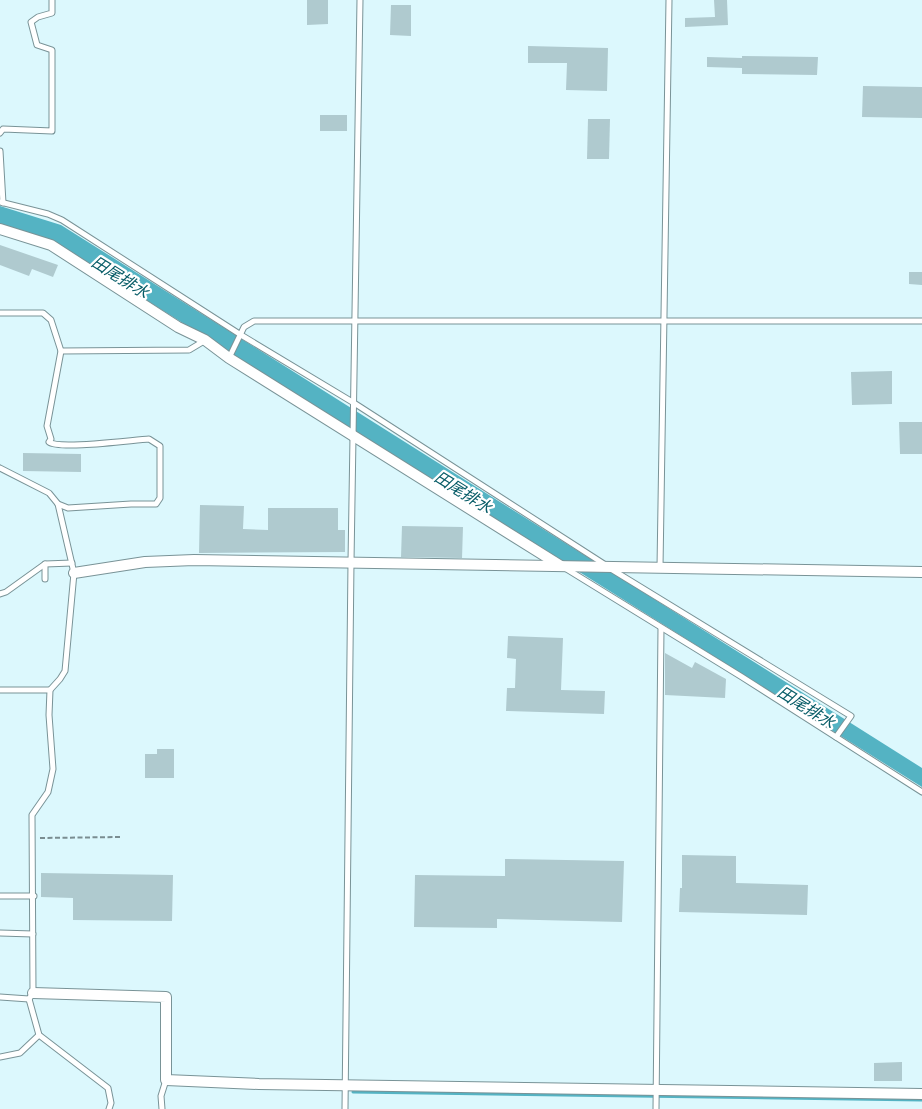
<svg xmlns="http://www.w3.org/2000/svg" width="922" height="1109" viewBox="0 0 922 1109" font-family="Literata,'Noto Sans TC',serif">
	<rect width="100%" height="100%" fill="#dcf8fd"/>
	<polygon fill="#54b3c3" points="0,206 61,225 922,768 922,787 52,241 0,225"/>
	<g fill="none" stroke-linecap="round" stroke-linejoin="round">
		<polyline stroke="#54b3c3" stroke-width="3" points="353,1092 922,1100"/>
	</g>
	<g fill="#afcacf">
		<polygon points="307,0 328,0 328,24 307,25"/>
		<polygon points="714,0 727,0 728,25 685,27 685,18 715,17"/>
		<polygon points="391,5 411,5 411,36 390,35"/>
		<polygon points="528,46 608,48 607,91 566,90 567,63 528,63"/>
		<polygon points="742,56 818,57 817,75 742,74 742,68 707,67 707,57 742,58"/>
		<polygon points="863,86 922,87 922,118 862,117"/>
		<rect x="320" y="115" width="27" height="16"/>
		<polygon points="588,119 610,119 609,159 587,159"/>
		<polygon points="0,245 58,265 53,277 32,269 29,276 0,265"/>
		<polygon points="909,272 922,272 922,285 909,284"/>
		<polygon points="892,371 892,404 852,405 851,372"/>
		<polygon points="899,422 922,422 922,454 900,454"/>
		<polygon points="23,453 81,454 81,472 23,471"/>
		<polygon points="200,505 244,506 243,529 268,530 268,508 338,508 338,530 345,530 345,552 199,553"/>
		<polygon points="402,526 463,527 462,558 401,557"/>
		<polygon points="508,636 563,638 561,690 605,691 604,714 506,711 507,688 515,688 516,659 507,658"/>
		<polygon points="665,653 692,668 695,662 726,679 725,698 665,695"/>
		<polygon points="157,749 174,749 174,778 145,778 145,754 157,754"/>
		<polygon points="682,855 736,856 736,883 808,885 807,915 679,912 680,888 682,888"/>
		<polygon points="505,859 624,861 622,922 497,919 497,928 414,927 415,875 505,876"/>
		<polygon points="41,873 173,875 172,921 73,920 73,898 41,897"/>
		<polygon points="902,1062 902,1081 874,1081 874,1063"/>
	</g>
	<g fill="none" stroke-linecap="round" stroke-linejoin="round">
		<defs>
			<g id="lane">
				<polyline points="0,133 3,129 52,131 52,50 37,45 31,22 38,17 52,13 52,0"/>
				<polyline points="0,151 3,203"/>
				<polyline points="0,202 48,214 62,220 241,335 354,403 604,564"/>
				<path d="M0 313H43L51 320 61 351 47 426 51 439 49 442C59 450 132 440 149 439L160 446V498L156 504H131L68 508 58 504"/>
				<polyline points="61,351 189,350 204,341"/>
				<polyline points="229,358 244,327 254,321 922,321"/>
				<polyline points="0,468 49,493 58,504 74,573 65,671 60,679 50,690 49,715 53,769 48,792 32,815 33,993 29,999 0,997"/>
				<polyline points="45,564 45,579"/>
				<polyline points="660,567 669,0"/>
				<polyline points="565,568 742,677 922,792"/>
				<polyline points="611,569 851,716 836,737"/>
				<polyline points="0,594 6,592 45,564 72,563"/>
				<polyline points="0,690 50,690"/>
				<polyline points="0,896 34,896"/>
				<polyline points="0,933 33,934"/>
				<polyline points="29,999 39,1035 108,1088 111,1103 109,1109"/>
				<polyline points="0,1057 20,1053 39,1035"/>
				<polyline points="162,1109 161,1096 166,1080"/>
				<polyline points="345,1109 351,562 360,0"/>
				<polyline points="656,1109 661,628"/>
			</g>
			<g id="street">
				<polyline points="0,229 51,245 178,327 205,340 229,358 561,566"/>
				<polyline points="74,573 145,562 194,560 922,572"/>
				<polyline points="33,993 166,997 166,1080 259,1084 922,1094"/>
			</g>
		</defs>
		<use href="#lane" stroke="#799397" stroke-width="7"/>
		<use href="#street" stroke="#799397" stroke-width="12"/>
		<polyline stroke="#7a8d91" stroke-width="2" stroke-dasharray="5 2.5" stroke-linecap="butt" points="40,838 122,837"/>
		<use href="#lane" stroke="#fff" stroke-width="5"/>
		<use href="#street" stroke="#fff" stroke-width="10"/>
	</g>
	<g text-anchor="middle" dominant-baseline="central" stroke-width="4.5" stroke-linejoin="round" paint-order="stroke">
		<g font-size="16" font-style="italic" fill="#075c67" stroke="#fff">
			<text transform="translate(121 276) rotate(32)">田尾排水</text>
			<text transform="translate(464 491) rotate(32)">田尾排水</text>
			<text transform="translate(807 706) rotate(32)">田尾排水</text>
		</g>
	</g>
</svg>
